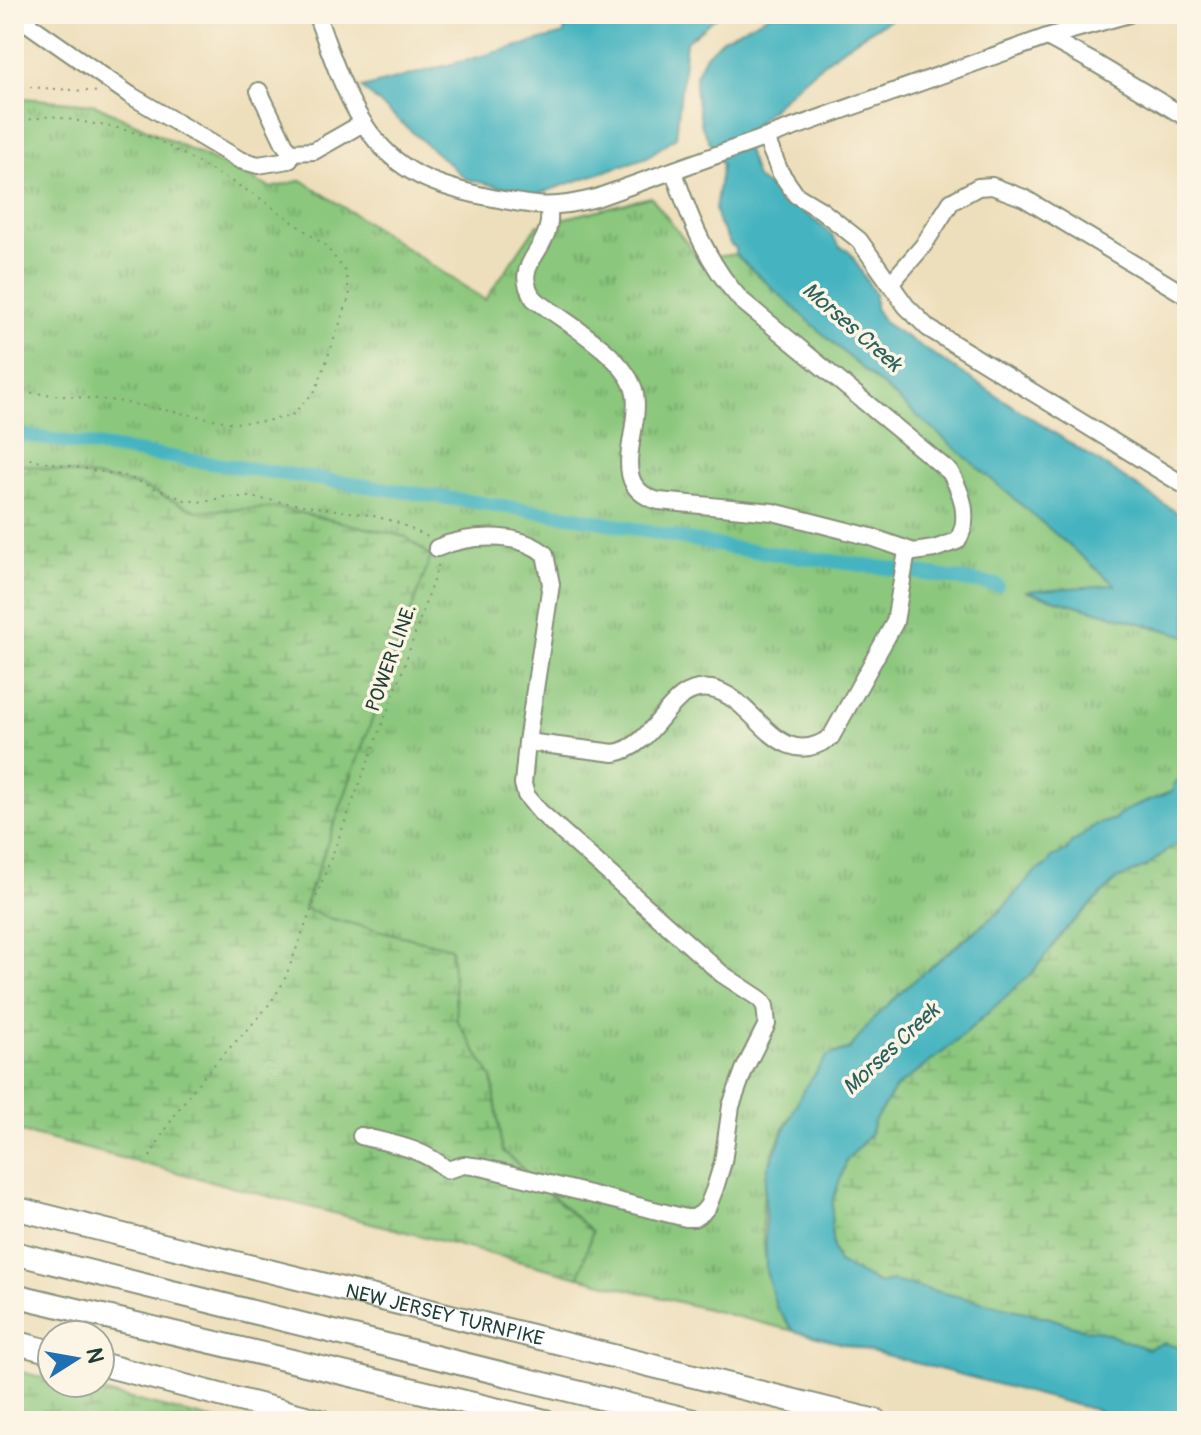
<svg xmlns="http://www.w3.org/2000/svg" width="1201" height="1435" viewBox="0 0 1201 1435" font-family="Pangolin,sans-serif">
	<defs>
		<pattern id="grass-tufts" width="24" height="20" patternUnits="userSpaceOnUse" patternTransform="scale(2)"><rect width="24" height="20" fill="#8bc77d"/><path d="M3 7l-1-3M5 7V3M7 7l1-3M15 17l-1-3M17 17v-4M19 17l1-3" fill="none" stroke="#71a367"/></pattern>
		<pattern id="wetland-marsh" width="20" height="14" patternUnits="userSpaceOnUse" patternTransform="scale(2)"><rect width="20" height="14" fill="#8bc77d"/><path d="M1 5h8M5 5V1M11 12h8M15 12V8" fill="none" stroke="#71a367"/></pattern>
	</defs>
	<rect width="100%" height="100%" fill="#fcf5e5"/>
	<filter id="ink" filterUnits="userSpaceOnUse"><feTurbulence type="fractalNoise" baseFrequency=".0125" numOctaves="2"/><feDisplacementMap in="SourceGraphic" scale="16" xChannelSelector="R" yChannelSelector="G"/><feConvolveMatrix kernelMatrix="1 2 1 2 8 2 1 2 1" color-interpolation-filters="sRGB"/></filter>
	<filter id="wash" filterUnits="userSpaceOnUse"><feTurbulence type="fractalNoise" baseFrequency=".006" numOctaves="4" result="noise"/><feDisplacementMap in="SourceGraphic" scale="32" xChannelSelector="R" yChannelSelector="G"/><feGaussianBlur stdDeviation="1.8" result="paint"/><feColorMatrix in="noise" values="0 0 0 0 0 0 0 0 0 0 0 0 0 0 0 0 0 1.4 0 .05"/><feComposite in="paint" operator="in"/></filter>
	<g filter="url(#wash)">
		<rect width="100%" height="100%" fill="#eedfbc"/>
		<path fill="url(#grass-tufts)" stroke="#558258" stroke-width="2" d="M23 98 94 104 271 188 302 180 485 300 537 225 651 197 699 259 735 254 851 359 1116 585 1028 592 1187 636V773L1173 785V791L1126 810 1115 819 1095 825 1067 851 1051 857 1049 863 1034 873 1001 910 961 941 873 1019 849 1050 833 1053C807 1088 782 1123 769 1165 756 1206 762 1301 794 1331L579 1277 592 1232 502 1150 492 1078 457 1020 451 948 328 918 304 908 430 556 406 537 278 508 196 511 138 485 14 463V202Z"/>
		<g fill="url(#wetland-marsh)" stroke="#558258" stroke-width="2">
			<polygon points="14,463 138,485 196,511 278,508 406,537 431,556 304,908 328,918 451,948 457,1020 492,1078 502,1150 592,1232 579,1277 14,1130"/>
			<polygon points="1187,839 1187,1344 1180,1348 1164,1343 1147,1349 1097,1330 1085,1330 1050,1318 892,1281 879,1284 838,1263 833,1249 831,1227 833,1200 847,1160 870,1135 874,1121 896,1088 952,1045 1032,973 1065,930 1117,879 1146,867 1170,848"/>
			<polygon points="14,1370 52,1380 52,1383 66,1383 219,1421 14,1421"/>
		</g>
		<g fill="#45b4c0" stroke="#32787a" stroke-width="2">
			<polygon points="566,14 720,14 686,42 676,137 647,157 535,195 466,179 362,88 564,34"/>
			<path d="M771 14H901C836 46 794 86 743 137L756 178 813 219 830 233 840 247 849 251 875 294V308L885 323 1187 519V636L1025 591 1115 585 851 359 735 254V247L731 245 719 224 715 209 722 165 702 127 695 90 696 75 706 55 722 39Z"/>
			<polygon points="1187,773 1187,839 1170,848 1146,867 1117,879 1065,930 1032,973 952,1045 896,1088 874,1121 870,1134 847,1160 833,1200 831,1227 833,1249 838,1263 879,1284 892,1281 1050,1318 1085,1330 1097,1330 1147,1349 1164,1343 1180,1348 1187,1344 1187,1421 1137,1421 794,1331 776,1307 766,1271 765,1187 768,1167 801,1094 827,1056 849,1050 873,1019 911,983 1001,910 1034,873 1049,863 1051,857 1067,851 1071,842 1077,840 1095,825 1115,819 1126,810 1173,791 1173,785"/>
		</g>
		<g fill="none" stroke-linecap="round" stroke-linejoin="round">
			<polyline stroke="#45b4c0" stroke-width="14" points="14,434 576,517 731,548 886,568 997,585"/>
		</g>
	</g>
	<g filter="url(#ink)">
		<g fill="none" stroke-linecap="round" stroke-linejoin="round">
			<defs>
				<g id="minor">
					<polyline points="14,14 130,95 240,160 258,165 289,160 291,152"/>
					<path d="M316 14C338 71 356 139 413 172 435 185 463 192 488 197 532 206 552 210 596 198L1047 37 1129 14"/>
					<polyline points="1047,37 1095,63 1187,118"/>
					<polyline points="259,91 285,145 291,152 314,151 363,123"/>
					<polyline points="766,138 780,172 796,195 821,210 859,240 906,306 928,328 1187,487"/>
					<path d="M549 207C549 214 550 221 548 227 543 255 512 267 534 299 563 320 629 358 635 394 642 431 605 487 659 501L773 512 871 537 914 552 934 549 957 541C972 519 962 493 950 472L741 300C707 263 690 219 674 172"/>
					<polyline points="891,283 923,246 951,202 978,187 992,186 1024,198 1187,296"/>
					<path d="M527 742 614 753C659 746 667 682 711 689 755 696 777 776 831 737L895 622 907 551"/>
					<path d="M361 1136C392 1144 423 1148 447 1170L464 1165 481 1167 686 1218H694L702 1213 708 1206 715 1188 723 1162 731 1106 744 1070 767 1024 765 1006 760 999 722 974 540 812 526 795 523 784 527 742 551 584 545 554C517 531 468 535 437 548"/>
				</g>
				<g id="highway">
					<path id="s1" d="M14 1208 876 1421"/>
					<polyline points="14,1253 694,1421"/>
					<polyline points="14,1295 545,1421"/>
					<polyline points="14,1342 52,1352"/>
					<polyline points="100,1364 321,1421"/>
				</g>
			</defs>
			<use href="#minor" stroke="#868e78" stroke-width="20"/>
			<use href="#highway" stroke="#868e78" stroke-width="26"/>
			<g stroke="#868e78" stroke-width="2" stroke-dasharray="2 6" stroke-linecap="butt">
				<polyline points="14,86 101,92"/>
				<polyline points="14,122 51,116 122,129 154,138 257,196 326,246 345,271 350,295 316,390 291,416 265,421 234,423 117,401 14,391"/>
				<polyline points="14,456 125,476 185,500 204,502 224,497 248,497 370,515 396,522 428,537"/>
				<path d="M150 1157C168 1124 187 1094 213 1066 238 1037 265 1016 284 981L400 678 439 563"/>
			</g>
			<use href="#minor" stroke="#fff" stroke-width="16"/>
			<use href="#highway" stroke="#fff" stroke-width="22"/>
		</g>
	</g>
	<g text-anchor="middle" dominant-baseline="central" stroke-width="7" stroke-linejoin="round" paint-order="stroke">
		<g font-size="20" fill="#1f3d34" stroke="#fcf5e5">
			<text transform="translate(391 658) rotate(-70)">POWER LINE.</text>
			<text stroke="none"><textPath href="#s1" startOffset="444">NEW JERSEY TURNPIKE</textPath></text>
		</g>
		<g font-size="22" font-style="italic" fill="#2a615e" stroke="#fcf5e5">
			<text transform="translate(852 327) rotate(41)">Morses Creek</text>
			<text transform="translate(891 1049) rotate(-43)">Morses Creek</text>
		</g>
	</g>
	<rect width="1201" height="1435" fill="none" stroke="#fcf5e5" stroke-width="48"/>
	<g transform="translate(76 1359) rotate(79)"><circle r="38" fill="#fcf5e5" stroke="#a4ab9e" stroke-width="2"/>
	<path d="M0-6L14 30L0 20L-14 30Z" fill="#1f6fb2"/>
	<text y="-12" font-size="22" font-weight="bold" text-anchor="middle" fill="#1f3d34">N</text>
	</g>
</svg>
